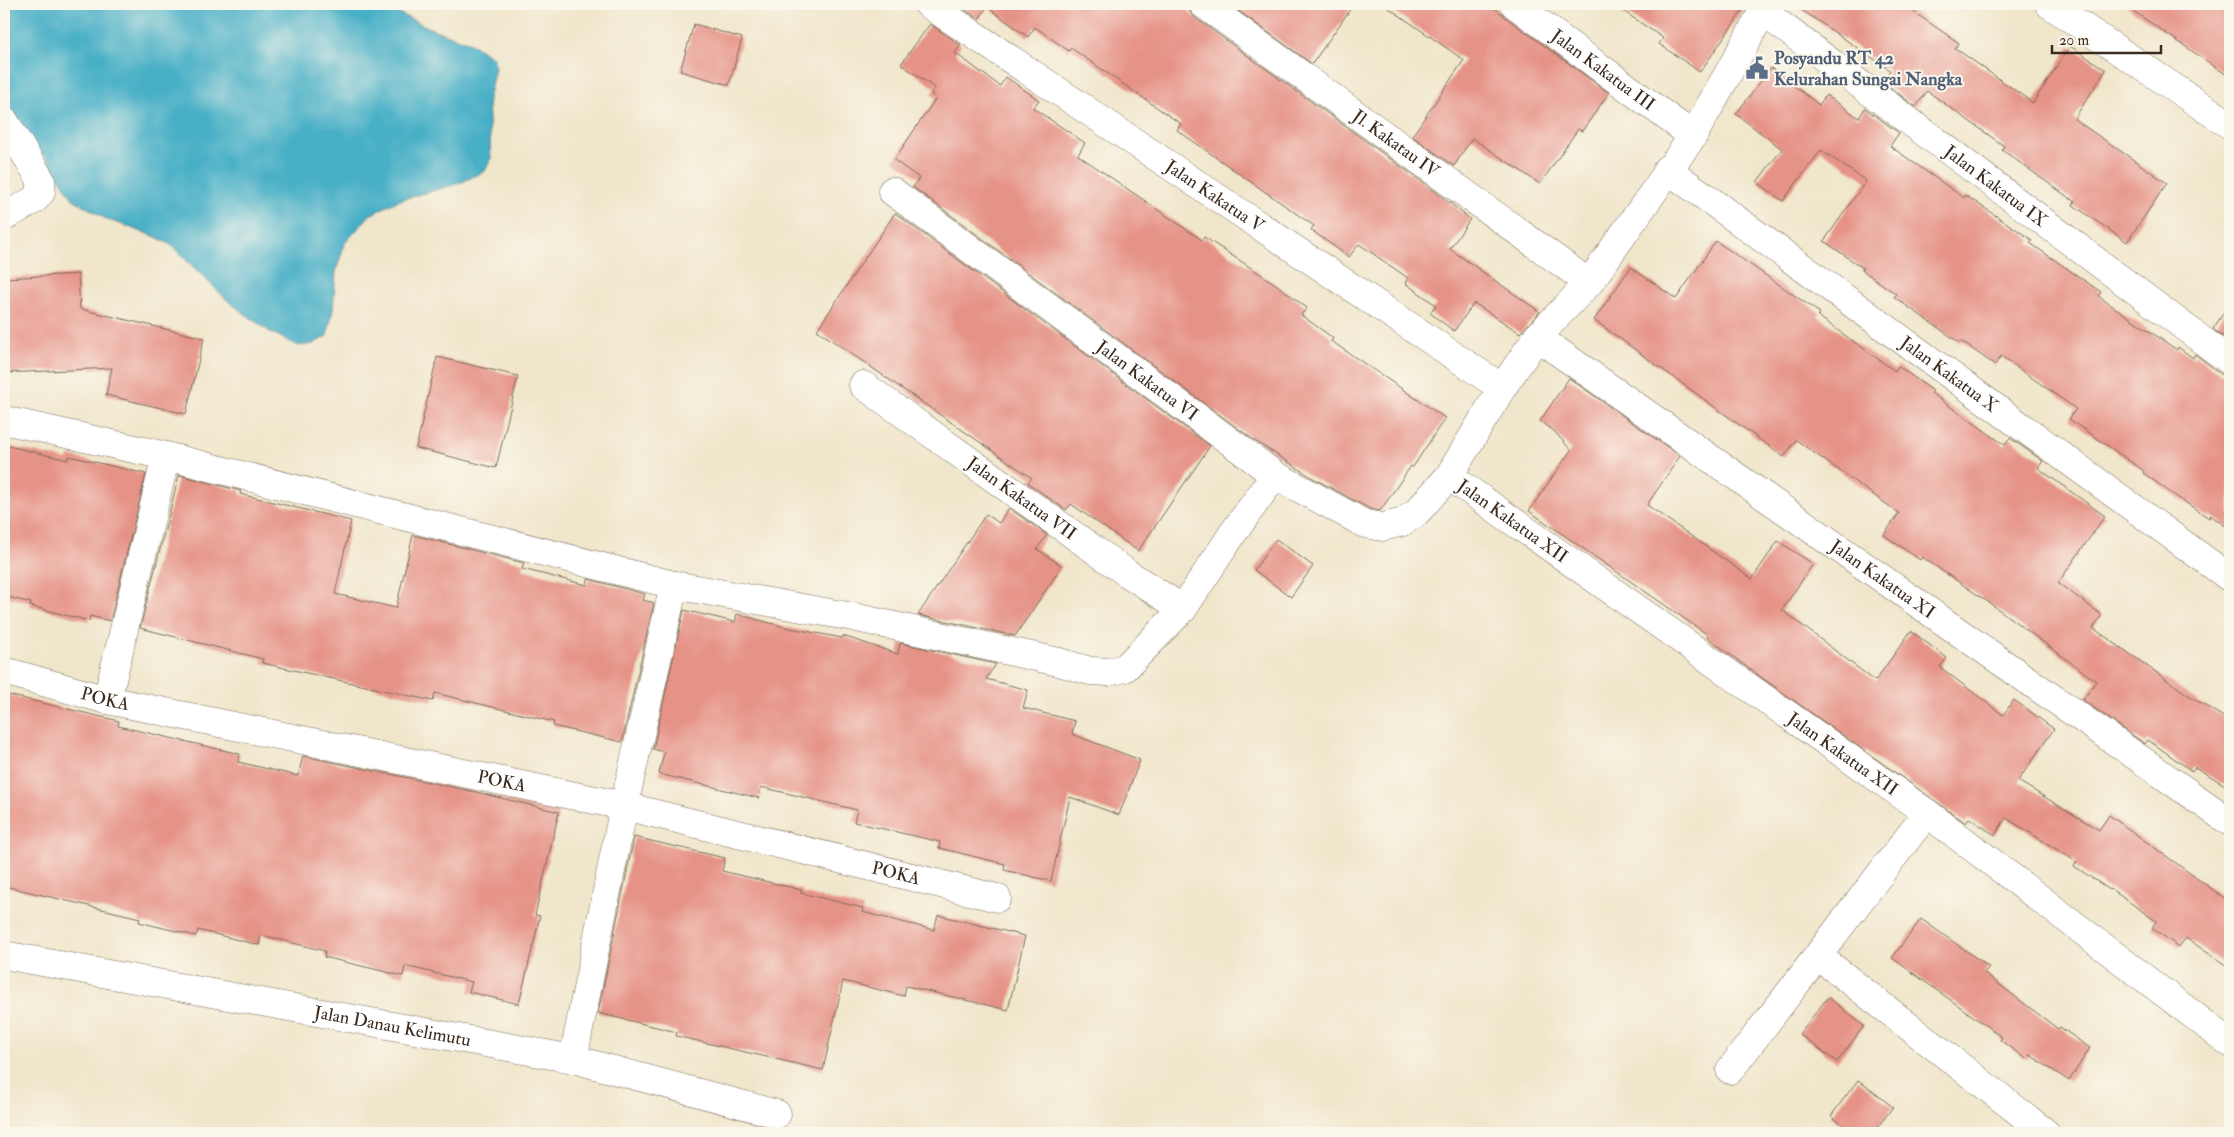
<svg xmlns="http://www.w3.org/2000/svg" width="2234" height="1137" viewBox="0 0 2234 1137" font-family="'IM FELL Double Pica',serif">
	<rect width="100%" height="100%" fill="#fbf7ec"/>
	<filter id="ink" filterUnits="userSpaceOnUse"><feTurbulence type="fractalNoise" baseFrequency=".02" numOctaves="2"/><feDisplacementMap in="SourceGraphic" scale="10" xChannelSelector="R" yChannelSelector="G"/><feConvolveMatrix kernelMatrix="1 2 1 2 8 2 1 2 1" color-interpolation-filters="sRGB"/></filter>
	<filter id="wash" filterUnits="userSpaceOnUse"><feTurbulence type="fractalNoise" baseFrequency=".0096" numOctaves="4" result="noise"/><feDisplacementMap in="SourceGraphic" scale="20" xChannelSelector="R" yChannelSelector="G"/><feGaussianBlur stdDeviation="1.12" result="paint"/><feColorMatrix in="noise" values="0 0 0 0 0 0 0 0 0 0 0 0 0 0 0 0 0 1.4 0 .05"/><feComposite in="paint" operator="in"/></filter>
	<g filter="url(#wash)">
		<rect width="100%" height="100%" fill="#f0e6cb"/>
		<polygon fill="#47afc6" stroke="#416c72" points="4,4 379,4 432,29 471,43 494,58 495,68 488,99 491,159 485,171 460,183 397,201 370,215 345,243 336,271 333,310 327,336 313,344 299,346 270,332 229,302 171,245 156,237 106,219 73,199 47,159 28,140 4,107"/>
		<g id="blocks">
			<g fill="#e69387">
				<polygon points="956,4 1188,4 1189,11 1194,17 1436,192 1470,219 1450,249 1540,312 1520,333 1474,303 1454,331 1430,313 1436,305 1405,283 1408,278 1359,244 1349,257 1311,230 1314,226 1177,130 1181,124 1071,48 1069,51 1035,27 1028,37 987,7 979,19"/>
				<polygon points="1229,4 1354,4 1312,64"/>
				<polygon points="1383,4 1491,4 1505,17 1609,93 1582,131 1578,129 1540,184 1472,138 1454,166 1412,136 1464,60"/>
				<polygon points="1613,4 1747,4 1700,72 1659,44 1663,38"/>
				<polygon points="1793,4 1902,4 1959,43 1955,48 2033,103 2070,46 2106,70 2074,119 2167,183 2127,242 2073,205 2075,202 2002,150 2004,146 1927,91 1916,107 1883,82 1890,70"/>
				<polygon points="2123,4 2230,4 2230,77"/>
				<polygon points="694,24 742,38 729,85 680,71"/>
				<polygon points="930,24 961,45 955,53 1000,86 1006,77 1039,100 1033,108 1085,143 1078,155 1202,240 1204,237 1277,285 1307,308 1301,315 1333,338 1331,341 1445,418 1413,467 1411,466 1380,511 1370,509 1313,478 1255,441 913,187 919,178 894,160 936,98 931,94 935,88 901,64"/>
				<polygon points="1771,68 1819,105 1826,95 1859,118 1865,108 1899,133 1890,146 1964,198 1965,195 2032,240 2030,243 2101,292 2098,296 2177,350 2178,347 2193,358 2195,354 2221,374 2230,376 2230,529 2210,515 2209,518 2174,495 2143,473 2144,471 2069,419 2076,409 2001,356 1995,365 1961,341 1960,343 1894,297 1896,294 1862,270 1863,268 1824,241 1866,181 1821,150 1783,201 1757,182 1782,149 1736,114"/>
				<polygon points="895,213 1210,446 1138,551 1071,504 1066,510 1028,483 1032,478 817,330"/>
				<polygon points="1716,241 1820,313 1818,316 1895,371 1898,366 1933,391 1931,393 2005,445 2010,438 2043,461 2038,468 2105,516 2058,583 2102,615 2093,628 2194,699 2230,721 2230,788 2195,767 2192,771 2148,740 2145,744 2083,700 2096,681 1991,604 1922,557 1920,560 1884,535 1899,513 1796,440 1784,457 1594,320 1631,267 1676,299"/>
				<polygon points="78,274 80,309 204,338 186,414 106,395 112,368 4,373 4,278"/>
				<polygon points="2230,303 2230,342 2213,329"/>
				<polygon points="437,357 518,376 496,468 416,448"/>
				<polygon points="1569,378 1680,456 1647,505 1752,579 1778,541 1813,564 1782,610 1875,681 1911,631 1947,658 1940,667 2003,715 2014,700 2054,729 2018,781 2099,830 2109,815 2230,902 2230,968 2186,938 2179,947 2152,928 2156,921 2111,889 2110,890 2074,866 2077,862 2006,818 1995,835 1969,818 1966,823 1747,667 1707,637 1708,635 1529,511 1571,450 1554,431 1540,421"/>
				<polygon points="4,445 68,460 69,456 146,474 110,621 90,616 89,621 30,606 31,603 4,596"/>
				<polygon points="179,475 241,491 240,494 351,521 335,594 396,608 413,535 524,563 522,569 587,585 588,579 645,594 643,600 654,603 622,742 553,726 554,722 435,693 433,701 262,663 263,659 140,628"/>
				<polygon points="1009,508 1047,535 1037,549 1062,566 1015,636 918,615 986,514 999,523"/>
				<polygon points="1276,539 1313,566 1291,597 1254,570"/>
				<polygon points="684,610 735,622 737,614 785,627 842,638 843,636 898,654 900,643 996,664 986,679 1028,690 1023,708 1075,721 1072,734 1140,760 1119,815 1070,797 1051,881 1004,870 1005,864 939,848 940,842 854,822 857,810 761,787 759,798 659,774 664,752 653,749"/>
				<polygon points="4,694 119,721 118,726 240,754 238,762 298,776 303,756 476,792 559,812 535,915 540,916 519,1004 469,992 472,982 405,966 403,976 324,957 325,951 261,935 259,945 198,930 196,936 139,922 140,918 4,886"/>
				<polygon points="634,837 725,858 722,871 802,890 801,893 863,908 862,912 934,930 938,915 1025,936 1008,1010 906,986 904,996 843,981 823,1070 676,1036 677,1032 598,1013"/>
				<polygon points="1921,919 1989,967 1984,973 2058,1029 2060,1027 2090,1048 2069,1081 2030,1055 2026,1059 2000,1040 2002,1037 1892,958"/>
				<polygon points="1828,997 1864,1026 1837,1062 1799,1034"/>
				<polygon points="1858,1080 1893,1107 1873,1133 1854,1133 1831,1116"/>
			</g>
		</g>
	</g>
	<g filter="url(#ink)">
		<use href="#blocks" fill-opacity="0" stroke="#7a6c5b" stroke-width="1"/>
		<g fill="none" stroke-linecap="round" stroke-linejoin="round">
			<defs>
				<g id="street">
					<path id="s1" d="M928 4 1502 388"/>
					<path id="s2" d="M1203 4 1589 283"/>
					<path id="s3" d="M1514 4 1693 136"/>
					<polyline points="2049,4 2230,125"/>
					<path id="s4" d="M1762 11 2230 361"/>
					<polyline points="4,120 41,180 41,192 34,200 4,217"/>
					<path id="s5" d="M1667 169 2230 578"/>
					<path id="s6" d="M892 191 1275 475 1365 524 1383 527 1403 522 1417 512 1449 476 1502 388 1537 337 1589 283 1693 136 1767 4"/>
					<path id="s7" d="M1537 337 2230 822"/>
					<path id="s8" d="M863 385 1127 573 1183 609"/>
					<polyline points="4,420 166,456 674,585 853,617 1059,662 1090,671 1108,672 1125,668 1183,609 1233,533 1275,475"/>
					<path id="s9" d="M1449 476 1927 813 2230 1043"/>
					<path id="s10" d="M4 671 107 700 624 806 997 898"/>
					<polyline points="107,700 166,456"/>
					<path id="s11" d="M4 955 573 1059 777 1114"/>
					<polyline points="1818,956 2046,1133"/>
					<polyline points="573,1059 624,806 674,585"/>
					<polyline points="1730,1070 1927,813"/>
				</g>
			</defs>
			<use href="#street" stroke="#7a6c5b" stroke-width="29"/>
			<use href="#street" stroke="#fff" stroke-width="28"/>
		</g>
	</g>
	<defs>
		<symbol id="civic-bare" viewBox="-9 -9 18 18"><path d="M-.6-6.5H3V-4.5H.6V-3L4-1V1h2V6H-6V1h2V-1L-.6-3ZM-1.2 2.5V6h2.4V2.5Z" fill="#5c6f8a" stroke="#fbf7ec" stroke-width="2.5" paint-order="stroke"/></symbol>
	</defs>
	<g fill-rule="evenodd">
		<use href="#civic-bare" x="1741" y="52" width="32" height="32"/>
	</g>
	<g text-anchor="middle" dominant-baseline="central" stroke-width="4" stroke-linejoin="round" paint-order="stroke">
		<g font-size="18" font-weight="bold" fill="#4e5e75" stroke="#fbf7ec" text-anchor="start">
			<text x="1774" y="58">Posyandu RT 42<tspan x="1774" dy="21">Kelurahan Sungai Nangka</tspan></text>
		</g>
		<g font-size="18" fill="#3b2a1e" stroke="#fbf7ec">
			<text stroke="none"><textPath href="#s3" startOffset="111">Jalan Kakatua III</textPath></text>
			<text stroke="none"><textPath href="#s2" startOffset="238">Jl. Kakatau IV</textPath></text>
			<text stroke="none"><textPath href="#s4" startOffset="292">Jalan Kakatua IX</textPath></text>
			<text stroke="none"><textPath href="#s1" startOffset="345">Jalan Kakatua V</textPath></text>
			<text stroke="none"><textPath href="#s5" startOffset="349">Jalan Kakatua X</textPath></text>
			<text stroke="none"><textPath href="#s6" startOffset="318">Jalan Kakatua VI</textPath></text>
			<text stroke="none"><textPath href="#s8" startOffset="195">Jalan Kakatua VII</textPath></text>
			<text stroke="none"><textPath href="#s9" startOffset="78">Jalan Kakatua XII</textPath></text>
			<text stroke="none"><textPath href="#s7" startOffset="422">Jalan Kakatua XI</textPath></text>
			<text stroke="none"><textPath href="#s10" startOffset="105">POKA</textPath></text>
			<text stroke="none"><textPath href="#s9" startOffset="482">Jalan Kakatua XII</textPath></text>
			<text stroke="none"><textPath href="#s10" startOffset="510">POKA</textPath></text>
			<text stroke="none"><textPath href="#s10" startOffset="915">POKA</textPath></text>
			<text stroke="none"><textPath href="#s11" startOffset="395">Jalan Danau Kelimutu</textPath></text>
		</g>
	</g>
	<rect width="2234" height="1137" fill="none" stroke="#fbf7ec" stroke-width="20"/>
	<path d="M2052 45v8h109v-8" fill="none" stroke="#3b2a1e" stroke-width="2.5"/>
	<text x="2059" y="45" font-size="15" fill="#3b2a1e" stroke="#fbf7ec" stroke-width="4" paint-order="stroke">20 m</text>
</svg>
